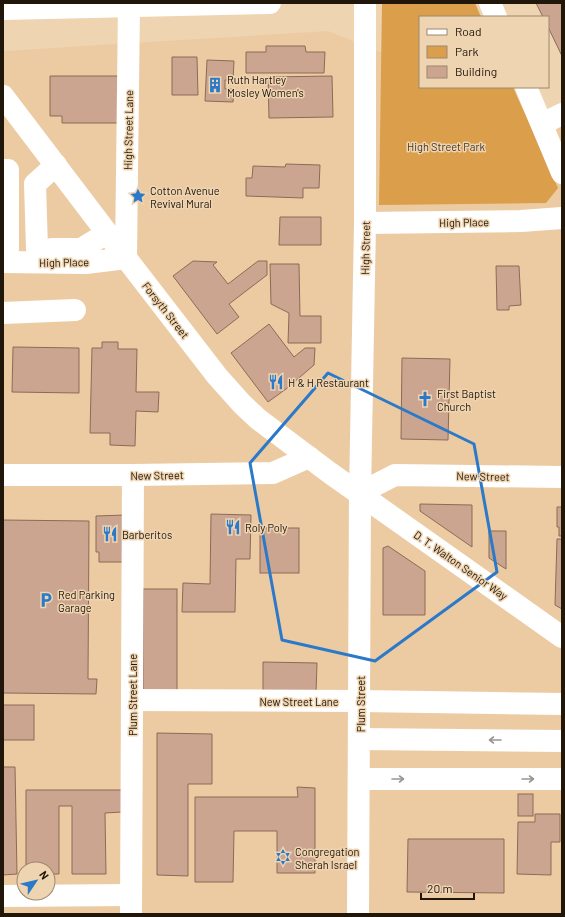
<svg xmlns="http://www.w3.org/2000/svg" width="565" height="917" viewBox="0 0 565 917" font-family="Barlow,sans-serif">
	<rect width="100%" height="100%" fill="#efd4b2"/>
	<path fill="#eccba3" fill-rule="evenodd" d="M328 31 420 68V87H468L562 125V914H3V51ZM24 869H48V893H24Z"/>
	<polygon fill="#db9e4a" points="382,3 475,3 481,17 420,17 420,87 513,87 558,188 546,203 379,205"/>
	<g fill="#cba58f" stroke="#8d6a56">
		<polygon points="536,3 562,3 562,56 548,27 548,17 543,17"/>
		<polygon points="266,46 305,46 306,52 325,52 324,73 246,73 246,52 266,52"/>
		<polygon points="172,57 197,57 198,95 172,95"/>
		<polygon points="207,60 234,61 233,80 225,80 225,89 234,89 233,102 205,101"/>
		<polygon points="50,76 123,76 123,123 62,123 62,116 50,116"/>
		<polygon points="332,76 333,117 269,118 268,77"/>
		<polygon points="286,164 320,165 319,188 303,188 303,198 246,196 246,178 252,178 253,166 285,167"/>
		<polygon points="280,217 321,217 321,245 279,245"/>
		<polygon points="193,261 217,262 213,265 228,284 258,261 267,261 267,275 229,304 239,317 217,334 173,276"/>
		<polygon points="270,264 299,264 300,316 321,316 321,343 288,343 289,313 271,304"/>
		<polygon points="496,266 519,266 521,305 509,306 509,310 497,310"/>
		<polygon points="269,324 294,357 305,348 315,348 314,365 286,389 268,402 231,353"/>
		<polygon points="102,342 118,342 118,349 137,349 136,392 159,392 158,412 136,411 135,446 110,445 110,433 90,433 92,348 102,348"/>
		<polygon points="13,347 79,348 79,393 12,392"/>
		<polygon points="402,358 450,359 448,440 401,439"/>
		<polygon points="420,504 472,505 472,547 420,511"/>
		<polygon points="557,507 562,507 562,536 559,536 559,527 557,527"/>
		<polygon points="211,514 251,515 250,559 236,559 235,612 182,612 183,583 210,584"/>
		<polygon points="125,515 125,562 99,562 99,552 96,552 96,516"/>
		<polygon points="3,520 89,521 88,679 97,679 96,694 3,693"/>
		<rect x="260" y="528" width="39" height="45"/>
		<polygon points="489,531 506,531 506,569 489,558"/>
		<polygon points="557,539 562,539 562,609 555,605"/>
		<polygon points="388,546 425,571 425,615 383,615 383,548"/>
		<rect x="143" y="589" width="34" height="110"/>
		<polygon points="263,662 317,663 316,693 263,693"/>
		<rect x="3" y="705" width="31" height="35"/>
		<polygon points="157,733 212,734 212,784 188,784 188,876 157,875"/>
		<polygon points="3,753 3,767 15,767 17,874 3,875"/>
		<polygon points="297,787 315,788 315,873 277,873 277,831 234,831 233,882 195,882 195,797 298,797"/>
		<polygon points="26,790 122,790 122,812 105,813 106,874 72,874 72,806 59,806 59,874 48,874 48,869 26,869"/>
		<rect x="518" y="794" width="15" height="22"/>
		<polygon points="535,814 560,814 560,842 551,842 551,875 517,874 518,822 535,822"/>
		<polygon points="408,839 504,839 504,893 407,892"/>
	</g>
	<g fill="none" stroke-linecap="round" stroke-linejoin="round">
		<g stroke="#fff" stroke-width="22">
			<polyline points="490,3 496,17"/>
			<polyline points="3,9 270,3"/>
			<polyline points="526,87 562,173"/>
			<polyline points="3,96 126,258 217,376 242,404 258,419 330,473 562,637"/>
			<polyline points="542,124 562,114"/>
			<polyline points="3,170 8,170 8,249"/>
			<polyline points="365,223 521,221 562,218"/>
			<polyline points="37,249 35,184 56,165"/>
			<polyline points="52,249 81,249 107,233"/>
			<polyline points="3,262 86,263 126,258 129,3"/>
			<polyline points="3,313 75,310"/>
			<polyline points="3,475 133,475 273,473 309,457"/>
			<polyline points="360,493 395,475 562,477"/>
			<polyline points="132,700 360,701 562,704"/>
			<polyline points="359,739 562,741"/>
			<polyline points="359,779 562,779"/>
			<polyline points="3,896 131,895"/>
			<polyline points="131,914 133,475"/>
			<polyline points="358,914 360,493 365,223 365,3"/>
		</g>
	</g>
	<defs><path id="oneway-shaft" d="M-6 0H5M1.5-3L5.5 0L1.5 3" fill="none" stroke-width="1.6" stroke-linecap="round" stroke-linejoin="round"/></defs>
	<g stroke="#9b9691">
		<use href="#oneway-shaft" transform="translate(495 740) rotate(-180)"/>
		<use href="#oneway-shaft" transform="translate(398 779)"/>
		<use href="#oneway-shaft" transform="translate(528 779)"/>
	</g>
	<path fill="none" stroke="#2b79c9" stroke-width="3" stroke-linejoin="round" d="M328 373 474 444 497 572 375 661 282 640 250 463Z"/>
	<defs>
		<symbol id="building-bare" viewBox="-9 -9 18 18"><path d="M-4-6H4V6H1V3H-1V6H-4ZM-2.5-4.3h1.7v1.8h-1.7ZM.8-4.3h1.7v1.8H.8ZM-2.5-1h1.7V.8h-1.7ZM.8-1h1.7V.8H.8Z" fill="#2b79c9" stroke="#efd4b2" stroke-width="2.5" paint-order="stroke"/></symbol>
		<symbol id="sight-bare" viewBox="-9 -9 18 18"><path d="M0-6L1.8-2.2L6-1.7L2.9 1.2L3.7 5.4L0 3.3L-3.7 5.4L-2.9 1.2L-6-1.7L-1.8-2.2Z" fill="#2b79c9" stroke="#efd4b2" stroke-width="2.5" paint-order="stroke"/></symbol>
		<symbol id="restaurant-bare" viewBox="-9 -9 18 18"><path d="M-5-6h1v4h1v-4h1v4h1v-4h1v5L-1.5 .5V6h-2V.5L-5-1ZM5-6V6H3V1.5H1.5Q1.5-4 5-6Z" fill="#2b79c9" stroke="#efd4b2" stroke-width="2.5" paint-order="stroke"/></symbol>
		<symbol id="church-bare" viewBox="-9 -9 18 18"><path d="M-1.2-6h2.4v3.5h3.3v2.4h-3.3V6h-2.4V-.1h-3.3v-2.4h3.3Z" fill="#2b79c9" stroke="#efd4b2" stroke-width="2.5" paint-order="stroke"/></symbol>
		<symbol id="parking-bare" viewBox="-9 -9 18 18"><path d="M-3.5-5.5H1a3.5 3.5 0 0 1 0 7H-1V5.5H-3.5ZM-1-3.4V-.6H.8a1.4 1.4 0 0 0 0-2.8Z" fill="#2b79c9" stroke="#efd4b2" stroke-width="2.5" paint-order="stroke"/></symbol>
		<symbol id="synagogue-bare" viewBox="-9 -9 18 18"><path d="M0-6.5L5.6 3.2H-5.6ZM0 6.5L5.6-3.2H-5.6Z" fill="#2b79c9" stroke="#efd4b2" stroke-width="2.5" paint-order="stroke"/></symbol>
	</defs>
	<g fill-rule="evenodd">
		<use href="#building-bare" x="204" y="74" width="22" height="22"/>
		<use href="#sight-bare" x="127" y="185" width="22" height="22"/>
		<use href="#restaurant-bare" x="265" y="371" width="22" height="22"/>
		<use href="#church-bare" x="414" y="388" width="22" height="22"/>
		<use href="#restaurant-bare" x="222" y="516" width="22" height="22"/>
		<use href="#restaurant-bare" x="99" y="523" width="22" height="22"/>
		<use href="#parking-bare" x="35" y="589" width="22" height="22"/>
		<use href="#synagogue-bare" x="272" y="846" width="22" height="22"/>
	</g>
	<g text-anchor="middle" dominant-baseline="central" stroke-width="3" stroke-linejoin="round" paint-order="stroke">
		<g font-size="11" fill="#20160a" stroke="#efd4b2" text-anchor="start">
			<text x="227" y="79">Ruth Hartley<tspan x="227" dy="13">Mosley Women's</tspan></text>
			<text x="150" y="190">Cotton Avenue<tspan x="150" dy="13">Revival Mural</tspan></text>
			<text x="288" y="382">H &amp; H Restaurant</text>
			<text x="437" y="393">First Baptist<tspan x="437" dy="13">Church</tspan></text>
			<text x="245" y="527">Roly Poly</text>
			<text x="122" y="534">Barberitos</text>
			<text x="58" y="594">Red Parking<tspan x="58" dy="13">Garage</tspan></text>
			<text x="295" y="851">Congregation<tspan x="295" dy="13">Sherah Israel</tspan></text>
		</g>
		<g font-size="11" fill="#20160a" stroke="#efd4b2">
			<text transform="translate(128 130) rotate(-89)">High Street Lane</text>
			<text transform="translate(464 222) rotate(-1)">High Place</text>
			<text transform="translate(365 248) rotate(-89)">High Street</text>
			<text transform="translate(64 262) rotate(-1)">High Place</text>
			<text transform="translate(166 310) rotate(52)">Forsyth Street</text>
			<text transform="translate(157 475) rotate(-1)">New Street</text>
			<text transform="translate(483 476) rotate(1)">New Street</text>
			<text transform="translate(461 565) rotate(35)">D. T. Walton Senior Way</text>
			<text transform="translate(132 695) rotate(-90)">Plum Street Lane</text>
			<text x="299" y="701">New Street Lane</text>
			<text transform="translate(360 704) rotate(-90)">Plum Street</text>
		</g>
		<g font-size="11" fill="#443421" stroke="#efd4b2">
			<text x="446" y="146">High Street Park</text>
		</g>
	</g>
	<rect width="565" height="917" fill="none" stroke="#20160a" stroke-width="8"/>
	<rect x="419" y="16" width="130" height="72" fill="#efd4b2" stroke="#9c886f"/>
	<rect x="427" y="29" width="20" height="6" fill="#ffffff" stroke="#9c886f"/>
	<text x="455" y="36" font-size="12" fill="#20160a">Road</text>
	<rect x="427" y="46" width="20" height="12" fill="#db9e4a" stroke="#9c886f"/>
	<text x="455" y="56" font-size="12" fill="#20160a">Park</text>
	<rect x="427" y="66" width="20" height="12" fill="#cba58f" stroke="#9c886f"/>
	<text x="455" y="76" font-size="12" fill="#20160a">Building</text>
	<g transform="translate(36 881) rotate(55)"><circle r="19" fill="#efd4b2" stroke="#9c886f"/>
	<path d="M0-3L7 15L0 10L-7 15Z" fill="#2b79c9"/>
	<text y="-6" font-size="11" font-weight="bold" text-anchor="middle" fill="#20160a">N</text>
	</g>
	<path d="M421 893v6h53v-6" fill="none" stroke="#20160a" stroke-width="2"/>
	<text x="427" y="893" font-size="12" fill="#20160a" stroke="#efd4b2" stroke-width="3" paint-order="stroke">20 m</text>
</svg>
